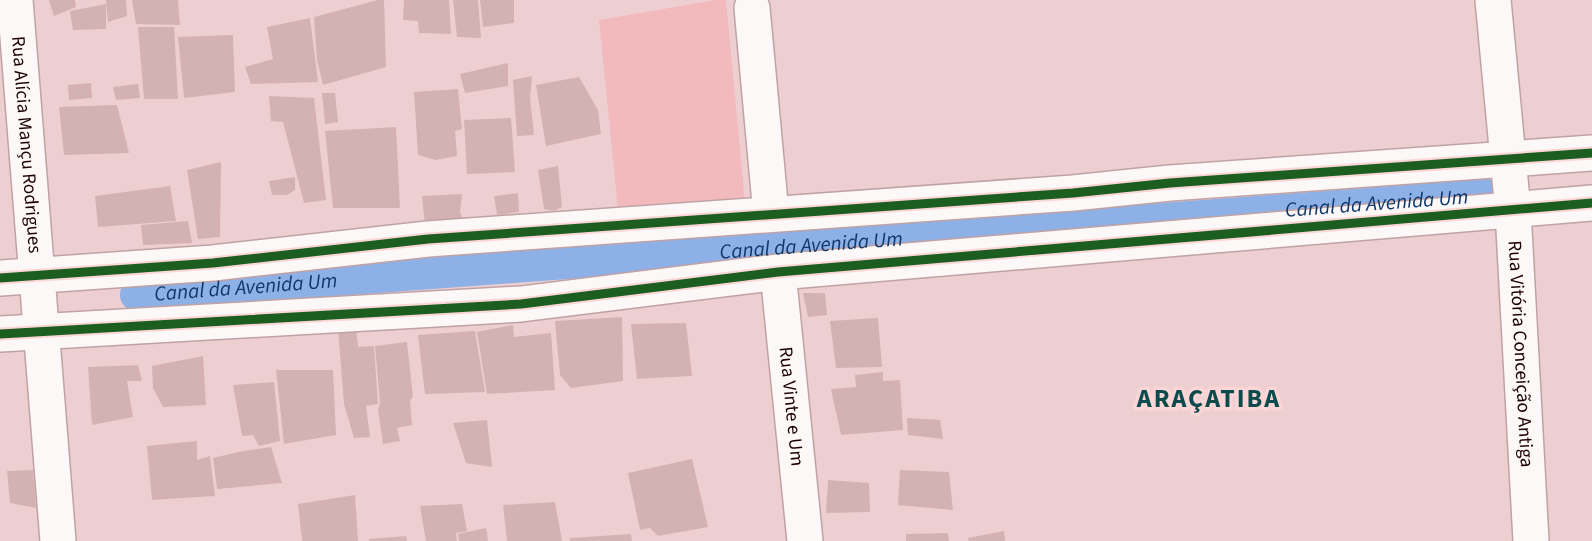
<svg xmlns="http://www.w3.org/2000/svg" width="1592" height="541" viewBox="0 0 1592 541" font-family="'Source Sans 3',sans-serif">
	<rect width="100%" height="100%" fill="#eecfd1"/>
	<polygon fill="#f3babe" points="716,0 726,0 745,203 618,210 599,20"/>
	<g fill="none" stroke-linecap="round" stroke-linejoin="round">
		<path stroke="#8db0e7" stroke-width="32" id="s1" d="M136 295 1486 195"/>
	</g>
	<g fill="#d4b2b4">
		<polygon points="49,0 75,0 76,7 54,16"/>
		<polygon points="106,0 126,0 127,16 108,22"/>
		<polygon points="132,0 178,0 180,25 136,24"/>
		<polygon points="378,0 384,0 386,67 323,85 317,60 314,17"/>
		<polygon points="404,0 449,0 451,34 419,33 418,21 403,20"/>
		<polygon points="453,0 478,0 481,38 457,37"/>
		<polygon points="480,0 514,0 514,23 483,27"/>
		<polygon points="106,4 106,29 73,30 70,11"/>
		<polygon points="310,18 318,82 251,84 245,67 273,59 267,27"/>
		<polygon points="138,27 174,27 178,99 144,99"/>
		<polygon points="233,35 235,92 184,98 178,37"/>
		<polygon points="508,63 508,86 465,93 460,74"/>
		<polygon points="532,76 530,98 534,135 517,136 513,80"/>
		<polygon points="579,77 598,110 601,134 546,146 536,85"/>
		<polygon points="91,83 92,98 69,100 68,85"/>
		<polygon points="138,84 140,98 116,100 113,87"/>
		<polygon points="458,89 462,129 455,131 457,156 436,160 418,155 414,92"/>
		<polygon points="322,93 335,93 338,122 325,124"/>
		<polygon points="269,96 314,98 326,200 304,203 283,122 271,121"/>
		<polygon points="117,105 129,153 64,155 59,107"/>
		<polygon points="511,118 515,172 467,174 464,120"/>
		<polygon points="396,127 400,208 333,208 325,131"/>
		<polygon points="221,162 220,237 198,239 187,170"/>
		<polygon points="558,166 562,207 554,211 544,209 538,170"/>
		<polygon points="295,177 295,190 287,195 272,195 269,181"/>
		<polygon points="170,186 176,221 98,227 95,196"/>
		<polygon points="518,193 519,212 497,215 494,196"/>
		<polygon points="462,194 460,211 463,221 425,225 422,196"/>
		<polygon points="188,221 192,243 143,245 141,225"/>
		<polygon points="803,293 825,293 827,315 808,317"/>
		<polygon points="622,317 623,381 571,388 560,375 555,321"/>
		<polygon points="878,318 882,367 836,368 830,321"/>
		<polygon points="686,323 692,376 637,379 631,324"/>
		<polygon points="513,325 514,337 551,333 555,390 487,394 477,332"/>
		<polygon points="356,326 358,347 374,346 378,404 366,406 370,437 354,438 344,404 338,328"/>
		<polygon points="475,331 485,392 425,394 418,335"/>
		<polygon points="407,342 413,397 410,400 412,425 397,428 400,441 383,444 378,410 380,403 375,346"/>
		<polygon points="203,356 206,405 163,407 153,388 152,366"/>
		<polygon points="138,365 142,381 127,381 133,417 92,425 88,367"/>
		<polygon points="276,370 333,370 336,435 284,444"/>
		<polygon points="883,372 883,381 900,380 903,430 841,435 831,389 856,387 855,375"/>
		<polygon points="274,382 280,441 259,446 253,435 242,436 233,385"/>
		<polygon points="907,418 940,420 943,439 908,435"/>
		<polygon points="487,420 492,467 466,463 453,423"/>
		<polygon points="197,441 197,460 210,456 215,496 152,500 147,446"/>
		<polygon points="271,447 282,483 217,489 213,458 243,451"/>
		<polygon points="692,459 708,527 658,536 650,528 640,530 628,473"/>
		<polygon points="33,470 36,508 10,503 7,471"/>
		<polygon points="900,470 949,472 953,510 898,505"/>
		<polygon points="828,480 869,483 870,512 826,513"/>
		<polygon points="355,495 358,541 302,541 298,504"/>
		<polygon points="555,502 562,541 507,541 503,505"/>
		<polygon points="462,504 467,531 456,533 457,541 426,541 420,506"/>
		<polygon points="486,528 488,541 459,541 458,534"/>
		<polygon points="1004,531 1005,541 969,541 968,538"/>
		<polygon points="948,533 949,541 906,541 906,534"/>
		<polygon points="631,534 632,541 570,541 570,538"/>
		<polygon points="406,536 407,541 369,541 369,539"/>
	</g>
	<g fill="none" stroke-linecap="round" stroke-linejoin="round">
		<defs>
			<g id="minor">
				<path id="s2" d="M15 0 58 541"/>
				<path id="s3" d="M1493 0 1513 211 1531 541"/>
				<polyline points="752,8 771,214"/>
				<path id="s4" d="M778 272 805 541"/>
				<polyline points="0,278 213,263 428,239 1073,193 1170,183 1592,153"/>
				<polyline points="0,334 521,304 778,272 1592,203"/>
			</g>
		</defs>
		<use href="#minor" stroke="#c0a2a4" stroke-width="38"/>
		<use href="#minor" stroke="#fcf8f8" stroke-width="35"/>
		<defs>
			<g id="cycleway">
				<polyline points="0,278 213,263 428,239 1073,193 1170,183 1592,153"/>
				<polyline points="0,334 521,304 778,272 1592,203"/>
			</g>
		</defs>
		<use href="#cycleway" stroke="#fcd5d7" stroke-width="13"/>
		<use href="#cycleway" stroke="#1b5e20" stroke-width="9"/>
	</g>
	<g text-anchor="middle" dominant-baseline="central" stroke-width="7" stroke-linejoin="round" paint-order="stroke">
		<g font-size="19" fill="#1d0105" stroke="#fcd5d7">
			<text stroke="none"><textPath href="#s2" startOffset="145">Rua Alícia Mançu Rodrigues</textPath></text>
			<text stroke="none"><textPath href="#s3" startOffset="355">Rua Vitória Conceição Antiga</textPath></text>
			<text stroke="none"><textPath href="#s4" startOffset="135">Rua Vinte e Um</textPath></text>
		</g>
		<g font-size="21" font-style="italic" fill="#0e386a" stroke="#fcd5d7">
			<text stroke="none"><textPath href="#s1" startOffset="1244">Canal da Avenida Um</textPath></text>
			<text stroke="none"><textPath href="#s1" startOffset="677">Canal da Avenida Um</textPath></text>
			<text stroke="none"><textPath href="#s1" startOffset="110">Canal da Avenida Um</textPath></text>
		</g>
		<g font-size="26" font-weight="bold" letter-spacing="2" fill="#0a4b4b" stroke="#fcd5d7">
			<text x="1209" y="398">ARAÇATIBA</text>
		</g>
	</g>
</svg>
